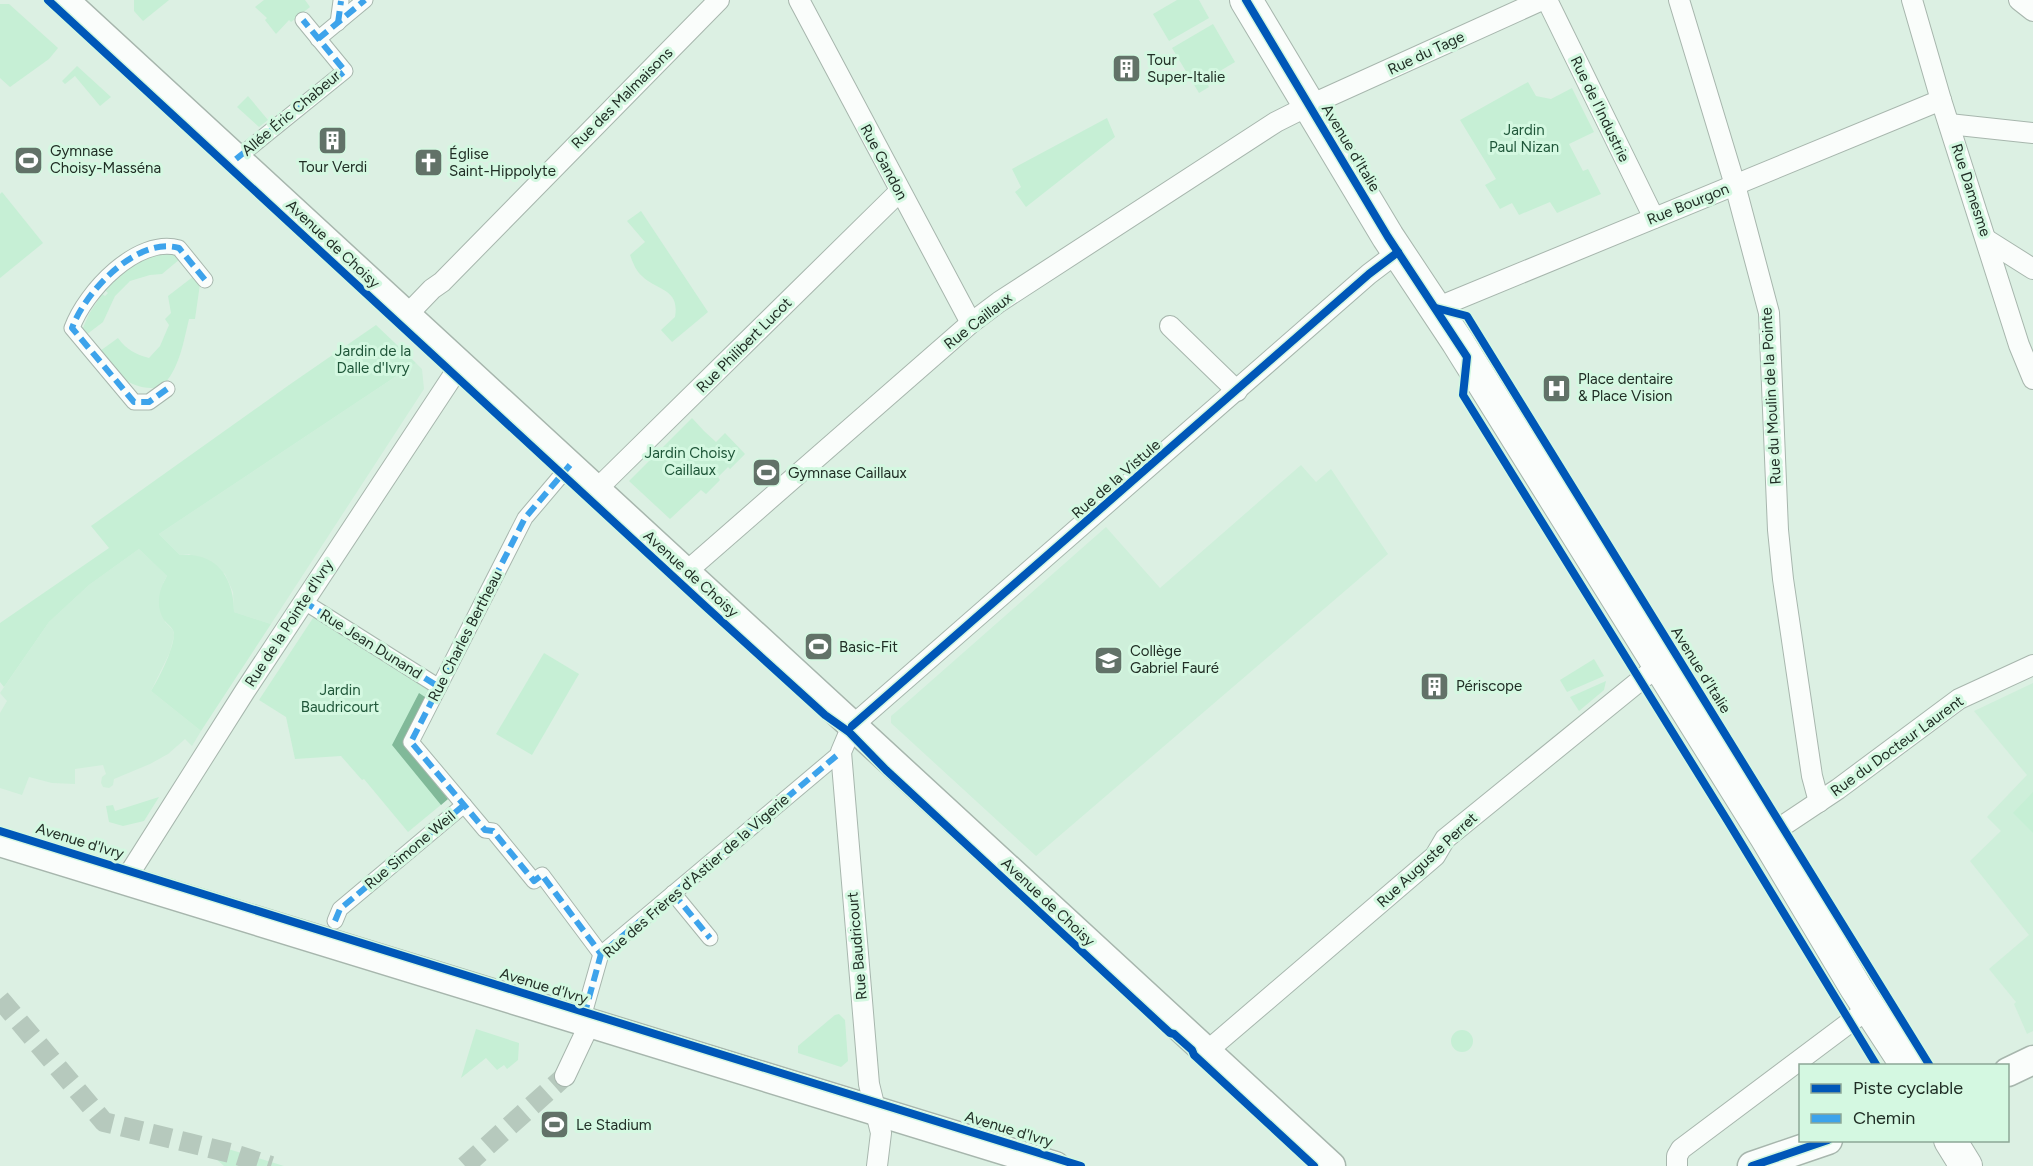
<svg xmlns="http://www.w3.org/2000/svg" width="2033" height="1166" viewBox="0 0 2033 1166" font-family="Figtree,sans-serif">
	<rect width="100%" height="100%" fill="#dcf0e3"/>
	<g fill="#ceefda">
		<polygon points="416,363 422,369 424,389 271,624 234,612 233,592 225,574 189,554 180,555 159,534"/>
		<polygon points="1301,465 1316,482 1331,469 1388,554 1036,856 891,723 891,716 897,711 1106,527 1160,588"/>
		<polygon points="139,549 167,576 163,583 165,622 173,630 174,636 170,652 151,691 201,731 192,746 185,739 168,754 150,764 114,779 113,785 109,788 103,787 101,783 102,777 106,774 103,765 75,769 75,784 52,783 29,777 22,795 0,788 0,713 7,701 0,693 49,622 89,585"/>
		<polygon points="2033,683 2033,1031 2027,1034 2014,1004 2016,1002 1989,969 2029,935 1970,861 2001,831 1987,817 2027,775 1974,711"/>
	</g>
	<g fill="#c6efd5">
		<polygon points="134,0 169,0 143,21 134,11"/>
		<polygon points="264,0 305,0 310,7 291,22 289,20 276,34 265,20 267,18 255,7"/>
		<polygon points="1177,0 1199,0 1209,18 1169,41 1153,14"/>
		<polygon points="0,4 9,4 58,48 49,59 10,87 0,78"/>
		<polygon points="1213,24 1235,62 1205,80 1209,87 1199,93 1172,48"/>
		<polygon points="77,66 111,97 100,106 75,76 65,84 62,81"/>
		<polygon points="1528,82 1536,96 1551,99 1572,88 1594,132 1569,144 1583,171 1588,169 1601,194 1557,213 1550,202 1519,215 1512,203 1500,209 1485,185 1496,179 1460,120"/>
		<polygon points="248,96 268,120 259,127 237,107"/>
		<polygon points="1107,118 1115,137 1026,207 1015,192 1021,187 1012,169"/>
		<polygon points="2,192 43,243 0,278 0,194"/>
		<path d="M641 211 708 312 672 342 661 330 675 317C680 288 657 291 642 276 636 271 633 263 630 255L645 242 627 221Z"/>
		<path d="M175 252 180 259 162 274 150 275 130 281 115 296 103 322 86 335 82 330 89 314 102 294 105 296 108 293 105 290C116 278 130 262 146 256 154 253 166 253 175 252Z"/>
		<path d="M194 276 200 284 195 319H189C183 344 180 367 162 387 131 392 116 375 100 351L118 338C127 350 135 354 149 358L160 346 169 325 165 319 171 313 168 296Z"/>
		<path d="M376 325 416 363 159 534 180 555C217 552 234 578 234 612L271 624 201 731 151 691C158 680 178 642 173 630 171 626 166 623 164 620 155 605 159 590 167 576L139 549 89 585 49 622 4 687 0 682V623L109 548 91 526 289 385Z"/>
		<polygon points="692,418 704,431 716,442 725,433 745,454 730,469 728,467 718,477 720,480 706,494 701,490 670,519 629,481"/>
		<polygon points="315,615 432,691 404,745 448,799 408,832 364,779 362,780 341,756 295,759 286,717 259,700"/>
		<polygon points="544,653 579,674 532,755 496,734"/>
		<polygon points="1594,659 1604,676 1567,692 1560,680"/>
		<polygon points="1606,681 1604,690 1579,711 1570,697"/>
		<polygon points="2033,792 2033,833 2013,813"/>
		<polygon points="159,797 144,821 123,826 109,822 106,806 113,805 115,811"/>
		<polygon points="839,1014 845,1020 848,1061 841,1067 798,1053 798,1046 835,1015"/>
		<polygon points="476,1029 519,1043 518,1060 507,1069 504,1065 497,1070 486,1058 461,1078"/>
		<circle cx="1462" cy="1041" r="11"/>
		<polygon points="225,1148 284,1166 224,1166 214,1157"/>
	</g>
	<polygon fill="#81b999" points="419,693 428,699 404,745 448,799 441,805 392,745"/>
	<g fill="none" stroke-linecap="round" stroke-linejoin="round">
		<g stroke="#b6c9bd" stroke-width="20" stroke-dasharray="20 10" stroke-linecap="butt">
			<polyline points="0,999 104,1122 234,1154 271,1166"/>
			<polyline points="465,1166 565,1076"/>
		</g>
		<defs>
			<g id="pedestrian">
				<polyline points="338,23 341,1"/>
				<polyline points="318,39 365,0"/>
				<polyline points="236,159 345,71 303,20"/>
				<path d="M167 389 149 402H134L72 328C85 292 137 236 179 248L205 280"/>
				<polyline points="570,465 525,518 411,742 485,830 493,831 534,881 542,875 601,954"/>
				<polyline points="303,601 439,687"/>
				<polyline points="673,893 710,938"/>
				<polyline points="335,921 340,909 464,805"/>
				<polyline points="582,1021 601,954 841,752"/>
			</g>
			<g id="minor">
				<polyline points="799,0 971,323"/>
				<polyline points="1547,0 1654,218"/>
				<polyline points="1679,0 1735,185 1769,313 1778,530 1783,579 1812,776 1819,802"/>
				<polyline points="1912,0 1941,100 2019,345 2033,379"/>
				<polyline points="2019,0 2033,11"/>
				<polyline points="1949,124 2033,133"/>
				<polyline points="1987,240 2033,269"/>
				<polyline points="1436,308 1941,100"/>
				<polyline points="406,316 432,289 442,282 719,0"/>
				<polyline points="1170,326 1237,391"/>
				<polyline points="596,490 900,191"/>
				<polyline points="686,572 971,323 999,302 1276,122 1310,105 1542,0"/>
				<polyline points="1766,837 1838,789 1959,699 2033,665"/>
				<polyline points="119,878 131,871 245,691 460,365"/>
				<polyline points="1206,1052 1435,856 1445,839 1659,665"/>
				<polyline points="565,1076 590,1023"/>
				<polyline points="877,1166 881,1133 869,1084 841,752 852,726 1369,274 1398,252"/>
				<polyline points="1677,1166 1677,1156 1681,1149 1869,1008"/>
			</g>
			<g id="secondary">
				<polyline points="64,0 1331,1166"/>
				<polyline points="0,842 1055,1166"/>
				<polyline points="2008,1072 2033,1060"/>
				<polyline points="1752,1166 1828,1140"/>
			</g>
			<g id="primary">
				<polyline points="1246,0 1388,237 1457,341 1766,837 1856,988 1907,1066"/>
				<polyline points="1950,1140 1966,1166"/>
			</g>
		</defs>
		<use href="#pedestrian" stroke="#a7b6ad" stroke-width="17"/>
		<use href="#minor" stroke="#a7b6ad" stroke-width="22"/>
		<use href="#secondary" stroke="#a7b6ad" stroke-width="31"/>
		<use href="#primary" stroke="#a7b6ad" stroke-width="34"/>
		<use href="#pedestrian" stroke="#fafdfb" stroke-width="15"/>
		<use href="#minor" stroke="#fafdfb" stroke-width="20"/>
		<use href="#secondary" stroke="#fafdfb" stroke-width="28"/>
		<use href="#primary" stroke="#fafdfb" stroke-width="32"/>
		<g stroke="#3da3eb" stroke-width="6" stroke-dasharray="12 6" stroke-linecap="butt">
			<polyline points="338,23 341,1"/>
			<polyline points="318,39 365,0"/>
			<polyline points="236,159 345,71 303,20"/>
			<path d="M167 389 149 402H134L72 328C85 292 137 236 179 248L205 280"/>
			<polyline points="570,465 525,518 411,742 485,830 493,831 534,881 542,875 601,954"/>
			<polyline points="303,601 439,687"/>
			<polyline points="673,893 710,938"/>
			<polyline points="335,921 340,909 464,805"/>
			<polyline points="584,1016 601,954 841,752"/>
		</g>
		<defs>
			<g id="cycleway">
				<polyline points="48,0 706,607 825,715 849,732 886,770 1170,1033 1174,1034 1192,1050 1194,1055 1314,1166"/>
				<polyline points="1246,0 1388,237 1467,357 1463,395 1727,820 1877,1066"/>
				<polyline points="1436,308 1467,316 1930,1066"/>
				<polyline points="852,726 1369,274 1398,252"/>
				<polyline points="0,831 1081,1166"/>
				<polyline points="1752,1166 1828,1140"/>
			</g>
		</defs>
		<use href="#cycleway" stroke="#d4f8e1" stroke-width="11"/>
		<use href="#cycleway" stroke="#0057b8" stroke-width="8"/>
	</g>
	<defs>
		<symbol id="building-square" viewBox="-11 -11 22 22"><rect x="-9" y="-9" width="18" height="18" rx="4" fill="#627268" stroke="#d4f8e1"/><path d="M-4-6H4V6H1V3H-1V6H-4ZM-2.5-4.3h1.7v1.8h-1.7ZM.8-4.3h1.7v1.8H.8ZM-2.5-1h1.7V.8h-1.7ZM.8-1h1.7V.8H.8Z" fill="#fff"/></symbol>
		<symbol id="stadium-square" viewBox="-11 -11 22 22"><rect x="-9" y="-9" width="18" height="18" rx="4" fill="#627268" stroke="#d4f8e1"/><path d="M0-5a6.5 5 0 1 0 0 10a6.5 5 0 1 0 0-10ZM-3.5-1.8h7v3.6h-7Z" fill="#fff"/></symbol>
		<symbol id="church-square" viewBox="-11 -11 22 22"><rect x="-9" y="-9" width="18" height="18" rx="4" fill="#627268" stroke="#d4f8e1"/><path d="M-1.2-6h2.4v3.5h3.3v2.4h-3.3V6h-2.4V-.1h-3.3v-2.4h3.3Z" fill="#fff"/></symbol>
		<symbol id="hospital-square" viewBox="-11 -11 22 22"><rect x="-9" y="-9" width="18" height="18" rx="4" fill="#627268" stroke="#d4f8e1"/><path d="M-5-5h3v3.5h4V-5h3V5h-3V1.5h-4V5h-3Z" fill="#fff"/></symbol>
		<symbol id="school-square" viewBox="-11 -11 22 22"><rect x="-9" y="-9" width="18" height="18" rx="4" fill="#627268" stroke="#d4f8e1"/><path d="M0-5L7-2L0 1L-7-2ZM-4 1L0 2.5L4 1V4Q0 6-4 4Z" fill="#fff"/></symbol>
	</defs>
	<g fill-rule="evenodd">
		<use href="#building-square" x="1110" y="52" width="33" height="33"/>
		<use href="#building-square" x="316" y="124" width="33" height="33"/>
		<use href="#stadium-square" x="12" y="144" width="33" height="33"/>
		<use href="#church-square" x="412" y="146" width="33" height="33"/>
		<use href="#hospital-square" x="1540" y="372" width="33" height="33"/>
		<use href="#stadium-square" x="750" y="456" width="33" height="33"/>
		<use href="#stadium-square" x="802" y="630" width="33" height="33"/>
		<use href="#school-square" x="1092" y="644" width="33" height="33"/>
		<use href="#building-square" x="1418" y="670" width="33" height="33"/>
		<use href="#stadium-square" x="538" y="1108" width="33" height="33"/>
	</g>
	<g text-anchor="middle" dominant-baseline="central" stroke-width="6" stroke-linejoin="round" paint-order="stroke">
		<g font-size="15" fill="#202e25" stroke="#d4f8e1">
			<text transform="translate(1426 53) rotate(-25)">Rue du Tage</text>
			<text transform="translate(622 98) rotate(-45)">Rue des Malmaisons</text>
			<text transform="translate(1600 109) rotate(64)">Rue de l'Industrie</text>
			<text transform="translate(291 113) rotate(-40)">Allée Éric Chabeur</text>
			<text transform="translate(1351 148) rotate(59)">Avenue d'Italie</text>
			<text transform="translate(884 162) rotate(62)">Rue Gandon</text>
			<text transform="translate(1971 190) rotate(72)">Rue Damesme</text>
			<text transform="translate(1688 204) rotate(-22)">Rue Bourgon</text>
			<text transform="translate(333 244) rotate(43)">Avenue de Choisy</text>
			<text transform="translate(978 321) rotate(-38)">Rue Caillaux</text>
			<text transform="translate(744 345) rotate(-45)">Rue Philibert Lucot</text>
			<text transform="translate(1771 396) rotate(-93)">Rue du Moulin de la Pointe</text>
			<text transform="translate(1116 479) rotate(-41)">Rue de la Vistule</text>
			<text transform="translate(691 574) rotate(42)">Avenue de Choisy</text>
			<text transform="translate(289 623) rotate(-57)">Rue de la Pointe d'Ivry</text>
			<text transform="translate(465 636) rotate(-63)">Rue Charles Bertheau</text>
			<text transform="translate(371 644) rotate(32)">Rue Jean Dunand</text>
			<text transform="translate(1701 670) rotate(58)">Avenue d'Italie</text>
			<text transform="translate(1897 746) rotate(-36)">Rue du Docteur Laurent</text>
			<text transform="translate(80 841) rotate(17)">Avenue d'Ivry</text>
			<text transform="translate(410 850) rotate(-40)">Rue Simone Weil</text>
			<text transform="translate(1427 860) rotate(-43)">Rue Auguste Perret</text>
			<text transform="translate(696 876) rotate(-41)">Rue des Frères d'Astier de la Vigerie</text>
			<text transform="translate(1048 902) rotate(43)">Avenue de Choisy</text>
			<text transform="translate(857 946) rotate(-95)">Rue Baudricourt</text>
			<text transform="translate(544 986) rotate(17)">Avenue d'Ivry</text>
			<text transform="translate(1009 1129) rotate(17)">Avenue d'Ivry</text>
		</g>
		<g font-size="15" fill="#202e25" stroke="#d4f8e1" text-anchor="start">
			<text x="1147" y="60">Tour<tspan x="1147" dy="17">Super-Italie</tspan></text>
			<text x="50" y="151">Gymnase<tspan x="50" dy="17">Choisy-Masséna</tspan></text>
			<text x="449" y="154">Église<tspan x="449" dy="17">Saint-Hippolyte</tspan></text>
			<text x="333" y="167" text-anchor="middle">Tour Verdi</text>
			<text x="1578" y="379">Place dentaire<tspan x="1578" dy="17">&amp; Place Vision</tspan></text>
			<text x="788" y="473">Gymnase Caillaux</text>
			<text x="839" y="647">Basic-Fit</text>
			<text x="1130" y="651">Collège<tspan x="1130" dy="17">Gabriel Fauré</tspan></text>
			<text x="1456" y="686">Périscope</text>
			<text x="576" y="1125">Le Stadium</text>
		</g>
		<g font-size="15" fill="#1f5639" stroke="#d4f8e1">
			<text x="1524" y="130">Jardin<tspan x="1524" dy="17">Paul Nizan</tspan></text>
			<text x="373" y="351">Jardin de la<tspan x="373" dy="17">Dalle d'Ivry</tspan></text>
			<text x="690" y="453">Jardin Choisy<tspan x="690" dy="17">Caillaux</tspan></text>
			<text x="340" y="690">Jardin<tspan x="340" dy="17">Baudricourt</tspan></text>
		</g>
	</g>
	<rect x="1799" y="1064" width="210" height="78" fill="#d4f8e1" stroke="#8ca796" stroke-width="1.5"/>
	<rect x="1811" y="1084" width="30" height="9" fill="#0057b8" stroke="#8ca796" stroke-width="1.5"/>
	<text x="1853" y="1094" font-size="18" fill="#202e25">Piste cyclable</text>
	<rect x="1811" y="1114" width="30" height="9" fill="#3da3eb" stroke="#8ca796" stroke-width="1.5"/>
	<text x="1853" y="1124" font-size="18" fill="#202e25">Chemin</text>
</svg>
